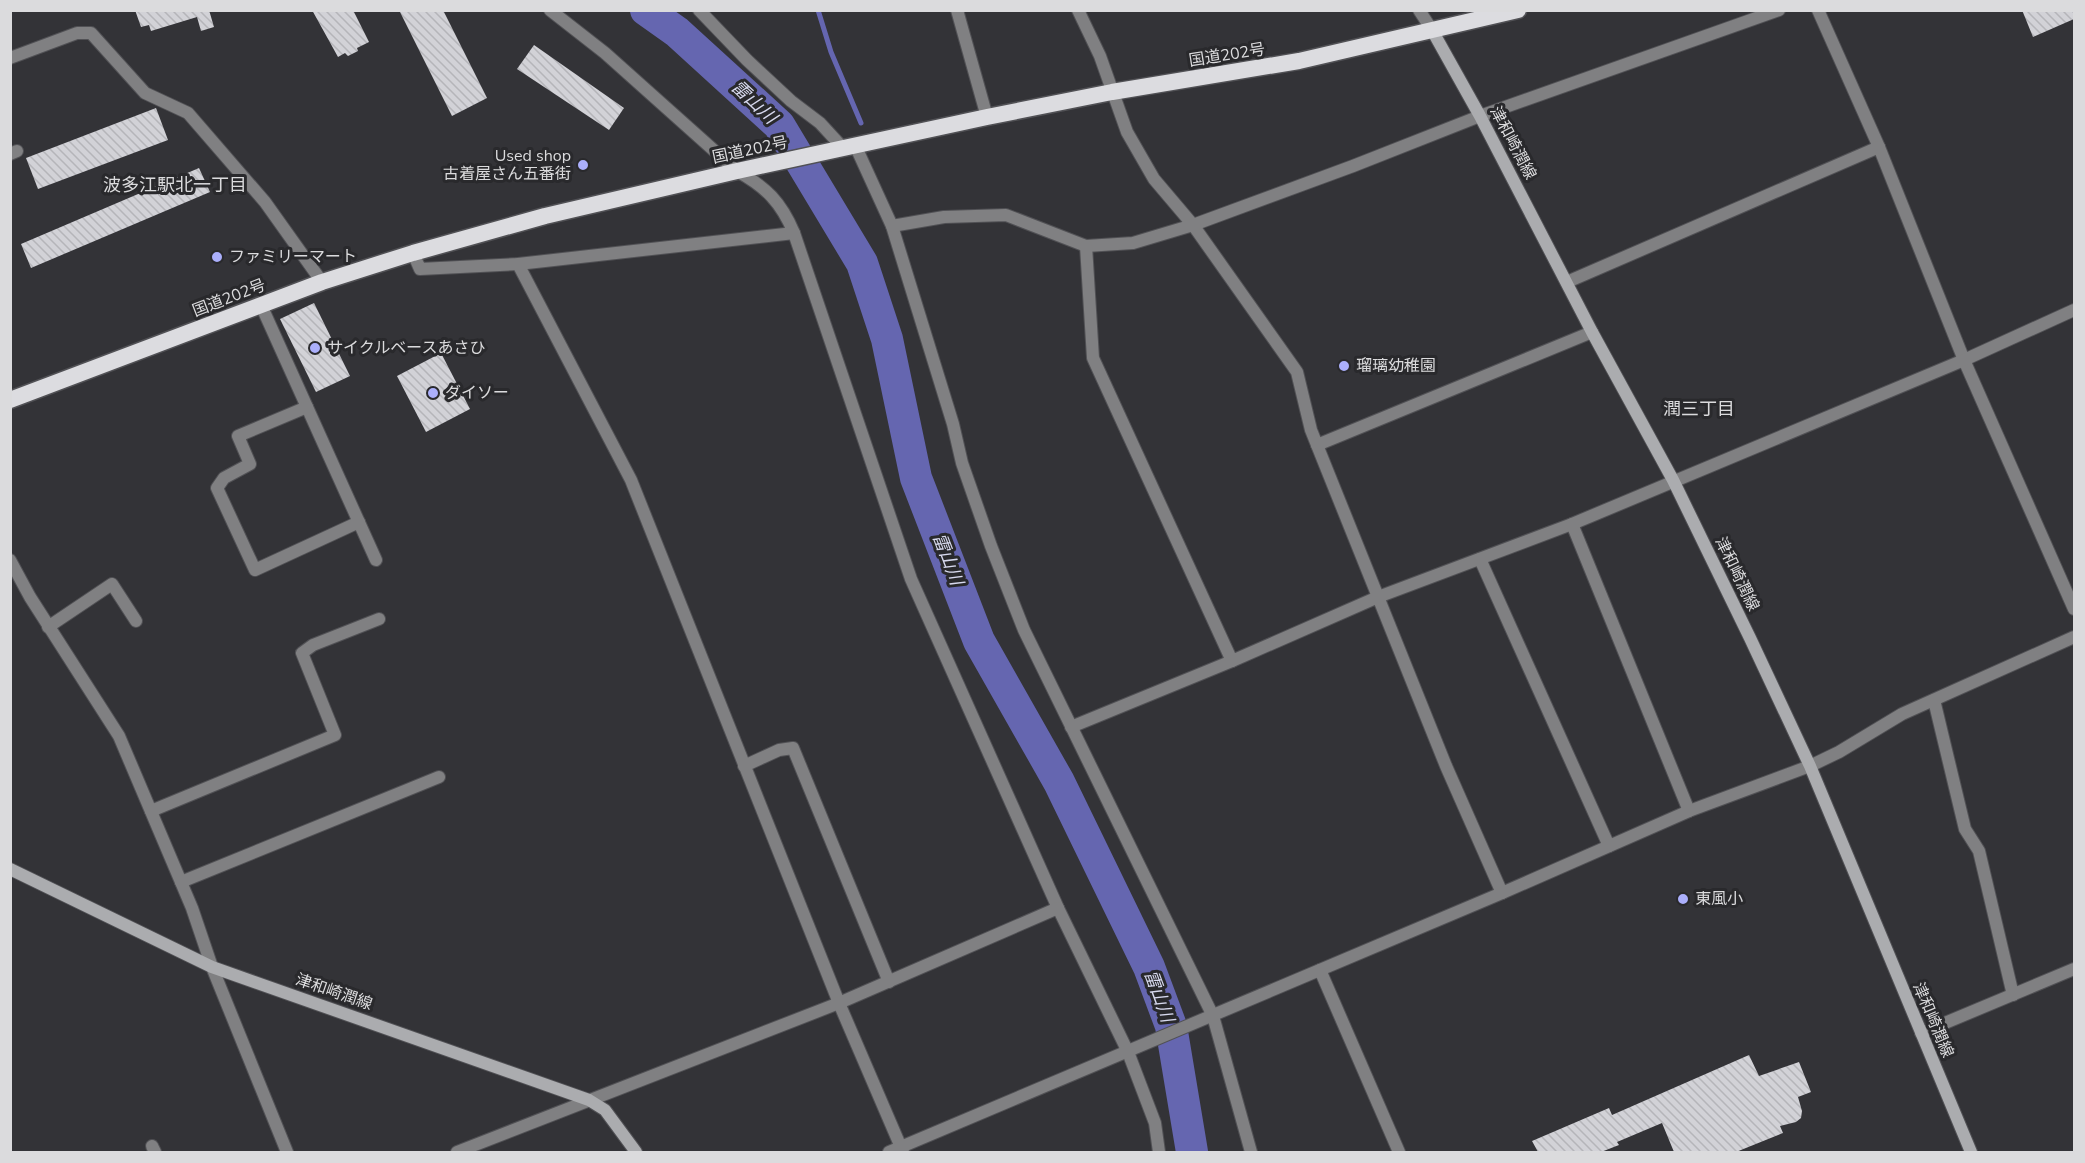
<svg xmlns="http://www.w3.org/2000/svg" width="2085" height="1163" viewBox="0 0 2085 1163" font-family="'Nunito Sans','Noto Sans JP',sans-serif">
	<defs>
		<pattern id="building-back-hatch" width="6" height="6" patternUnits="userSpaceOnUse" patternTransform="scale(1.5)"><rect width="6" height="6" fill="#d2d2d7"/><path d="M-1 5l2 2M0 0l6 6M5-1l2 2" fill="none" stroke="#b5b5b9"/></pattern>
	</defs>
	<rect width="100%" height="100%" fill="#333337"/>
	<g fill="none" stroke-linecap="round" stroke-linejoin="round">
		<polyline stroke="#6566b0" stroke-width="5" points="818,10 831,52 861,123"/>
		<polyline stroke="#6566b0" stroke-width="32" points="646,10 677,32 779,125 862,263 887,339 916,478 979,641 1059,782 1149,967 1171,1026 1192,1152"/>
	</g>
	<g fill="url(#building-back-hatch)">
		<polygon points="135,10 209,10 214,27 201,31 197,17 151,31 149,25 141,27"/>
		<polygon points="312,10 353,10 369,42 357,48 358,51 348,56 345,53 338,57"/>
		<polygon points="399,10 443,10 487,98 452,116"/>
		<polygon points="2022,10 2074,10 2074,19 2033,37"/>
		<polygon points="534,45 624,108 609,130 517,69"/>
		<polygon points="156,108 168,140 38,189 26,158"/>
		<polygon points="199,168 210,192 31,268 21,244"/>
		<polygon points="314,303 350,376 316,392 280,319"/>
		<polygon points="441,353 470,409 426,432 397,376"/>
		<polygon points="1749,1055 1759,1076 1799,1062 1811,1092 1798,1097 1802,1111 1801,1118 1796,1122 1780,1126 1783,1133 1736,1152 1674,1152 1662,1123 1617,1142 1619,1145 1601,1152 1538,1152 1532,1141 1609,1108 1612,1115"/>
	</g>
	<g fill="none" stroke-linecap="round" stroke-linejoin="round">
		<defs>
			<g id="minor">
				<polyline points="699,10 747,60 791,101 820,123 843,148"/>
				<polyline points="957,10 987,117"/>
				<polyline points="1078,10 1100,56 1127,132 1154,179 1193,225 1297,372 1311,430 1446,766 1502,893"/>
				<polyline points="1419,10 1432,30"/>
				<polyline points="1818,10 1879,147 1964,360 2074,609"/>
				<polyline points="10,58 77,33 91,33 145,93 188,113 265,202 322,282"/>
				<polyline points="855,145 892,226 953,424 962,463 991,546 1024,630 1213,1016 1251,1152"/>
				<polyline points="10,154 17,151"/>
				<polyline points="892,226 944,217 1006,215 1086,246 1133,243 1193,225 1353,166 1480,116 1779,10"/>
				<polyline points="794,233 911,579 1058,908 1128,1052 1155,1123 1159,1152"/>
				<polyline points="1086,246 1093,358 1232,661 1378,597 1572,524 1964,360 2074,310"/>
				<path d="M413 253 420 269 518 264 794 233C781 202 766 187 737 171L605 53 550 10"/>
				<polyline points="518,264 631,480 839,1003 903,1152"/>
				<polyline points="1567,282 1879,147"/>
				<polyline points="261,305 376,560"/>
				<polyline points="307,407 238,436 250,464 224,478 217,488 255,570 359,522"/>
				<polyline points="1317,445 1592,332"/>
				<polyline points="1572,524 1689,811"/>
				<polyline points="1480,559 1609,846"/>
				<polyline points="10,560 30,597 119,736 192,908 212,967 287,1152"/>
				<polyline points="48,627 112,584 136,621"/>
				<polyline points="1934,700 1965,829 1979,851 2013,995"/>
				<polyline points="1071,727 1232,661"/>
				<polyline points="744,766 779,750 793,748 889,982"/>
				<polyline points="1810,766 1839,752 1902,714 2074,637"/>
				<polyline points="151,811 335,735 302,653 313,645 379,619"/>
				<polyline points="181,882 439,777"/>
				<polyline points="1320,970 1399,1152"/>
				<polyline points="1921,1033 2074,969"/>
				<polyline points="152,1146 155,1152"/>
				<polyline points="457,1152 839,1003 1058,908"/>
			</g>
			<polyline id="tertiary" points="889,1152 1502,893 1689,811 1810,766"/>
			<g id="secondary">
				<polyline points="1432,30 1480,116 1592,332 1673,480 1750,638 1810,766 1971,1152"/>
				<polyline points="10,869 212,967 589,1100 605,1110 636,1152"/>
			</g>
			<polyline id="trunk" points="10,400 322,282 413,253 545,216 737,171 987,117 1112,92 1299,61 1518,10"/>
		</defs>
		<use href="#minor" stroke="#515155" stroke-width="14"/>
		<use href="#tertiary" stroke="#515155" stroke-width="14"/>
		<use href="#secondary" stroke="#515155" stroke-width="14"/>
		<use href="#trunk" stroke="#515155" stroke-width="19"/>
		<use href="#minor" stroke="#808082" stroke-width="12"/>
		<use href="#tertiary" stroke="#808082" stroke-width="12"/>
		<use href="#secondary" stroke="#abacaf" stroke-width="12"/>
		<use href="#trunk" stroke="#dcdce0" stroke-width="16"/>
	</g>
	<g fill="#abaffb" stroke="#29292c" stroke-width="2">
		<circle cx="583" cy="165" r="6"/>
		<circle cx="217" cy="257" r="6"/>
		<circle cx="315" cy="348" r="6"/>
		<circle cx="1344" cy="366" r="6"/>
		<circle cx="433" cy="393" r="6"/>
		<circle cx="1683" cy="899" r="6"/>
	</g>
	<g text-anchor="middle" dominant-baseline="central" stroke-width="6" stroke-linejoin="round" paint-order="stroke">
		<g font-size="16" fill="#dbdbdd" stroke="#29292c">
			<text transform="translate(1227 55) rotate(-9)">国道202号</text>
			<text transform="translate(1513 143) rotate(62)">津和崎潤線</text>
			<text transform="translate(750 150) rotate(-12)">国道202号</text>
			<text transform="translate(229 298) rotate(-21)">国道202号</text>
			<text transform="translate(1737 574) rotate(64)">津和崎潤線</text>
			<text transform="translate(334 992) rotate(19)">津和崎潤線</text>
			<text transform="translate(1933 1020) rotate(67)">津和崎潤線</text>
		</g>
		<g font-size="16" fill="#dbdbdd" stroke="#29292c" text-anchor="start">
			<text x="571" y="156" text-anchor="end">Used shop<tspan x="571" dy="18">古着屋さん五番街</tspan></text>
			<text x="229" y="257">ファミリーマート</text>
			<text x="327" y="348">サイクルベースあさひ</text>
			<text x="1356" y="366">瑠璃幼稚園</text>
			<text x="445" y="393">ダイソー</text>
			<text x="1695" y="899">東風小</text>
		</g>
		<g font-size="18" font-style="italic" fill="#d7d9ee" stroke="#29292c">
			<text transform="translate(754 102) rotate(43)">雷山川</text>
			<text transform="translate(948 559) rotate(69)">雷山川</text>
			<text transform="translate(1159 996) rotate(70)">雷山川</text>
		</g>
		<g font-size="18" fill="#dbdbdd" stroke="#29292c">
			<text x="175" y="185">波多江駅北一丁目</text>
			<text x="1699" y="409">潤三丁目</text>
		</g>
	</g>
	<rect width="2085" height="1163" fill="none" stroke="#dbdbdd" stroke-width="24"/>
</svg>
